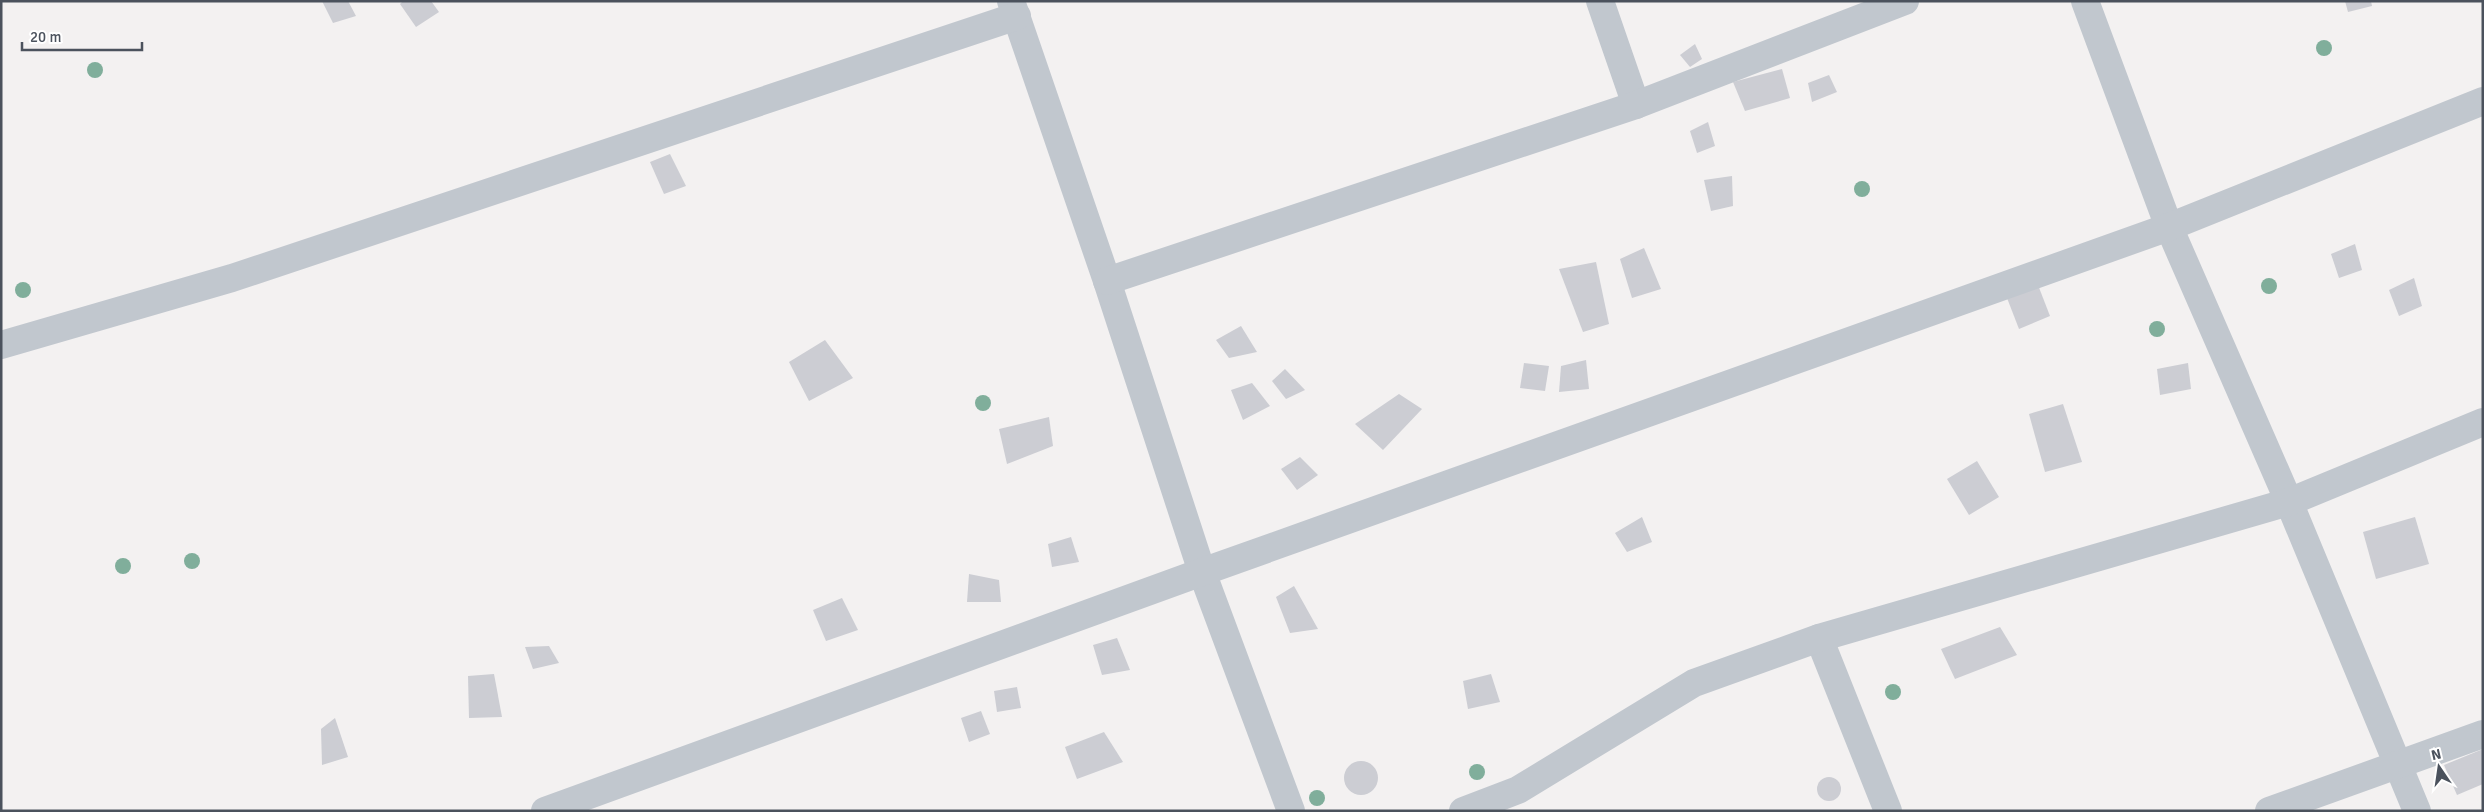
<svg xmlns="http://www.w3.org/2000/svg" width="2484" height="812" viewBox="0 0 2484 812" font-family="Signika,sans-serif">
	<rect width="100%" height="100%" fill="#f3f1f1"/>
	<g fill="#cccdd3">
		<polygon points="322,1 348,1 356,16 333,23"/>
		<polygon points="403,1 431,1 439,12 416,27 400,4"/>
		<polygon points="2345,1 2371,1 2372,6 2348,12"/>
		<polygon points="1695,44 1702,59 1690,67 1680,55"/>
		<polygon points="1782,69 1790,98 1745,111 1733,82"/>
		<polygon points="1829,75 1837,92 1812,102 1808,83"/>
		<polygon points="1708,122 1715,146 1697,153 1690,131"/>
		<polygon points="670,154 686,186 664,194 650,162"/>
		<polygon points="1732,176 1733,206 1711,211 1704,180"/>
		<polygon points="2355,244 2362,270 2339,278 2331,254"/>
		<polygon points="1644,248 1661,289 1632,298 1620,259"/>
		<polygon points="1596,262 1609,324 1583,332 1559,269"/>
		<polygon points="2414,278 2422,306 2399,316 2389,290"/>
		<polygon points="2038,285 2050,316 2019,329 2007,298"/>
		<polygon points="1241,326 1257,352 1229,358 1216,340"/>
		<polygon points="825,340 853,378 809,401 789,362"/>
		<polygon points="1586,360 1589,389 1559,392 1561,366"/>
		<polygon points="1524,363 1549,366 1545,391 1520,388"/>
		<polygon points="2188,363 2191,389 2160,395 2157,369"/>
		<polygon points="1285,369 1305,390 1286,399 1272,381"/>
		<polygon points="1252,383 1270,406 1243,420 1231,390"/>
		<polygon points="1399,394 1422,409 1383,450 1355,424"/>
		<polygon points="2063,404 2082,462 2045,472 2029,414"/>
		<polygon points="1049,417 1053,446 1007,464 999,429"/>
		<polygon points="1300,457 1318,475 1297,490 1281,469"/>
		<polygon points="1977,461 1999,497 1969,515 1947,479"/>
		<polygon points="1642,517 1652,542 1627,552 1615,533"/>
		<polygon points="2415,517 2429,564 2376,579 2363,532"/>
		<polygon points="1071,537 1079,562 1052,567 1048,544"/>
		<polygon points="969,574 999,580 1001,602 967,602"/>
		<polygon points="1294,586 1318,629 1290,633 1276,597"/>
		<polygon points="842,598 858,630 826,641 813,610"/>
		<polygon points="2000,627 2017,655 1955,679 1941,649"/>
		<polygon points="1117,638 1130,670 1102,675 1093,645"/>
		<polygon points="549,646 559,663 533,669 525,647"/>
		<polygon points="494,674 502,717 469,718 468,676"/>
		<polygon points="1491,674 1500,702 1468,709 1463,681"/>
		<polygon points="1017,687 1021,708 997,712 994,691"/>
		<polygon points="981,711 990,734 969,742 961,718"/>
		<polygon points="335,718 348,757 322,765 321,729"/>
		<polygon points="1104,732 1123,762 1077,779 1065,747"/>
		<polygon points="2483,749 2483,784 2457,795 2444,765"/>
		<circle cx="1361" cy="778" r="17"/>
		<circle cx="1829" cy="789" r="12"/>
	</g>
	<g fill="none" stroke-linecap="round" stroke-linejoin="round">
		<g stroke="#c1c7ce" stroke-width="28">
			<polyline points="1011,1 1107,281 1202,572 1291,811"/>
			<polyline points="1600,1 1636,105"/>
			<polyline points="2085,1 2169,227 2289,502 2417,811"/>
			<polyline points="1107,281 1636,105 1905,1"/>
			<polyline points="1,345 232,278 1017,16"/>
			<polyline points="1819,638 1888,811"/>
			<polyline points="545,811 1202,572 2169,227 2483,101"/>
			<polyline points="1463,811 1518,790 1694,683 1819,638 2289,502 2483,422"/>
			<polyline points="2269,811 2483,734"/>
		</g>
	</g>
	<g fill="#80ae9b">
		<circle cx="2324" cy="48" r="8"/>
		<circle cx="95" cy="70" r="8"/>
		<circle cx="1862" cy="189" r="8"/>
		<circle cx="2269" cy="286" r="8"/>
		<circle cx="23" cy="290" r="8"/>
		<circle cx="2157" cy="329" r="8"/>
		<circle cx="983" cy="403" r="8"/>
		<circle cx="192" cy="561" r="8"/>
		<circle cx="123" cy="566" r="8"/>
		<circle cx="1893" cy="692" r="8"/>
		<circle cx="1477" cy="772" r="8"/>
		<circle cx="1317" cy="798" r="8"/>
	</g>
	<rect width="2484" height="812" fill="none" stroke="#4b525d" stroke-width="5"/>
	<g transform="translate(2439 767) rotate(347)" stroke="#ffffff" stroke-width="4" paint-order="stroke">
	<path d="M0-4L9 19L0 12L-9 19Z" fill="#4b525d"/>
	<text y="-8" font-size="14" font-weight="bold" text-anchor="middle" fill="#4b525d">N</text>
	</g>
	<path d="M22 42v8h120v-8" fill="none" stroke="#4b525d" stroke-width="2.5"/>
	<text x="30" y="42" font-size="15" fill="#4b525d" stroke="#ffffff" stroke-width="4" paint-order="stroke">20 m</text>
</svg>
